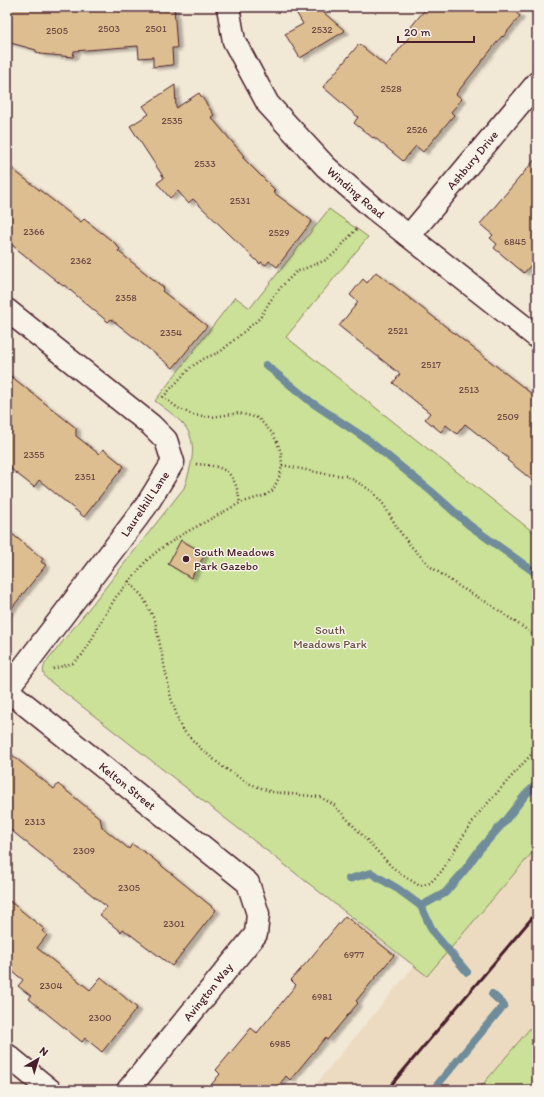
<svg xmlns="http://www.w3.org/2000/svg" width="544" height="1097" viewBox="0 0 544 1097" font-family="Itim,sans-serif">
	<defs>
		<filter id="shadow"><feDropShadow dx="4.5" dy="2.5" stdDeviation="1" flood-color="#0004"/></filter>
	</defs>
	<rect width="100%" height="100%" fill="#f2e8d6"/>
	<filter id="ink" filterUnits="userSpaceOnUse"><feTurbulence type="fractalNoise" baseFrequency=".025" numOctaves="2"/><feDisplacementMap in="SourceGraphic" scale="8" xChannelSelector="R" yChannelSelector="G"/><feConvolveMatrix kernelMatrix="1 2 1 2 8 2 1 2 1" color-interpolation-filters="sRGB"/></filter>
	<g filter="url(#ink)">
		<polygon fill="#ecdbc1" points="537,847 537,1020 478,1090 311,1090 414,966 427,976"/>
		<g fill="#cae197" stroke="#8a8061">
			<path d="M329 209 368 237 286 337 537 535V847L427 976 47 679C42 674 43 669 45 664L184 488C191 467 199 443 184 425 176 416 164 408 155 401L235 297 250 308Z"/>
			<polygon points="537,1020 537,1090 478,1090"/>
		</g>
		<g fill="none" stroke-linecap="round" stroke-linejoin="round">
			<g stroke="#6f8c9b" stroke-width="8">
				<polyline points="266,365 311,402 368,440 432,492 469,525 537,574"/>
				<polyline points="349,879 371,873 398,889 421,906 433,932 467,972"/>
				<polyline points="421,906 445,893 464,871 480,849 504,822 526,794 537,784"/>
				<polyline points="433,1090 504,1005 492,994"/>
			</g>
		</g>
		<g fill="#ddbe90" stroke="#4a1f2b" filter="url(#shadow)">
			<polygon points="7,7 174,7 177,48 172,48 173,65 153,67 153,57 139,58 138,46 74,51 73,57 40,54 40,53 36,52 36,50 7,42"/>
			<polygon points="293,7 317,7 345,31 300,58 285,34 303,24"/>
			<polygon points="427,7 509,7 520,16 503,37 502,36 456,94 462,99 451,112 454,115 423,152 416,146 403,161 374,137 373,138 354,123 358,117 323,87 359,44 386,66 410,36 406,33"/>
			<polygon points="175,85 176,108 199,93 214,115 211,117 244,156 242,157 275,190 273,192 312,221 277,267 269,261 266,265 261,262 260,264 193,199 188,203 178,191 170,198 157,183 164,178 130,126 149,114 143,106"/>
			<polygon points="537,157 537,258 524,273 494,248 497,244 490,238 493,235 480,224"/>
			<polygon points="7,165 81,222 84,219 116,244 116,245 120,249 118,251 164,288 162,291 207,326 173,368 111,319 108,322 64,285 63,286 7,241"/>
			<polygon points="376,272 537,398 537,484 507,460 508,458 465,424 457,434 446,425 441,432 425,419 430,413 393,383 400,374 339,326 358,302 350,295 363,279 367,283"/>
			<polygon points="7,373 76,428 76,436 99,454 103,449 124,466 84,517 39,480 34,487 7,466"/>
			<polygon points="7,530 43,559 41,562 46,565 7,614"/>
			<polygon points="181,540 205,554 191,578 168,564"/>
			<polygon points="7,751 54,789 58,784 100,818 102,827 129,849 132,844 146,853 216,910 172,966 123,929 121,932 100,915 107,907 7,827"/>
			<polygon points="7,899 44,929 42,931 47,935 37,948 90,990 101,977 137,1008 102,1052 85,1038 82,1042 29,999 31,996 18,986 23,980 7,967"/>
			<polygon points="345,916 394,955 356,1001 358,1003 327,1040 325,1038 290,1080 286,1076 275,1090 207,1090 220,1074 216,1070 251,1028 257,1033 296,985 291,980 308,961"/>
		</g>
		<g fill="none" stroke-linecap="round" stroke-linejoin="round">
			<defs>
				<g id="minor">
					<path id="s1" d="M228 7 234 41 268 104 326 167 373 208 537 337"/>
					<path id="s2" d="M409 236 537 83"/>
					<polyline points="7,310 151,425 166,440 173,462 146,506 7,689"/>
					<path id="s3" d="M7 690 248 883 258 914 256 934 128 1090"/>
					<polyline points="7,1055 50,1090"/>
				</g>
			</defs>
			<use href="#minor" stroke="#4a1f2b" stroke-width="25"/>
			<g stroke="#4a1f2b" stroke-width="2.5" stroke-dasharray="1 3" stroke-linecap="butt">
				<path d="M196 464C227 466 235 472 240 503"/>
				<polyline points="282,465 326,474 347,476 372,491 384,505 398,529 409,544 431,567 460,587 488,603 537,637"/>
				<polyline points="128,581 143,597 155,621 171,698 181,728 200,748 223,767 248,783 272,792 320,797 334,805 392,867 404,876 420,886 430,883 442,871 463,836 478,814 537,748"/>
				<polyline points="53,669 73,663 82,655 91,641 103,618 116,597 147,560 160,549 183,534 240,503 266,495 273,490 280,475 282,465 281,452 277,442 273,434 258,418 239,413 212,417 193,415 178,408 163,397 191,367 205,358 220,352 260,318 270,301 282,286 296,272 326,260 336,252 358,227"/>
			</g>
			<use href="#minor" stroke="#f7f3e8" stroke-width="22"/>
			<polyline stroke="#4a1f2b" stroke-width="3" points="387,1090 537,912"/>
		</g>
	</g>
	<circle fill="#4a1f2b" stroke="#f7f3e8" stroke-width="1.5" cx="186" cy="559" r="4"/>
	<g text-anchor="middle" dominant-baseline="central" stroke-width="3" stroke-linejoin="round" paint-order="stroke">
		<g font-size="10" fill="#6f4744">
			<text x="109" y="28">2503</text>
			<text x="156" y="28">2501</text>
			<text x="322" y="29">2532</text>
			<text x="57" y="30">2505</text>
			<text x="391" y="88">2528</text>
			<text x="172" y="120">2535</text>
			<text x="417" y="129">2526</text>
			<text x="205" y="163">2533</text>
			<text x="240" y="200">2531</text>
			<text x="34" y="231">2366</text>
			<text x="279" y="232">2529</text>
			<text x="515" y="241">6845</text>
			<text x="81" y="260">2362</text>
			<text x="126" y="297">2358</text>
			<text x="398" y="330">2521</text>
			<text x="171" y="332">2354</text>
			<text x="431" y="364">2517</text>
			<text x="469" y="389">2513</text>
			<text x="508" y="416">2509</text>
			<text x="34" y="454">2355</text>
			<text x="85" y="476">2351</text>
			<text x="35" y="821">2313</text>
			<text x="84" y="850">2309</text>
			<text x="129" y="887">2305</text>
			<text x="174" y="923">2301</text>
			<text x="354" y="954">6977</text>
			<text x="51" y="985">2304</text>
			<text x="322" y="996">6981</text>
			<text x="100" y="1017">2300</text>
			<text x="280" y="1043">6985</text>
		</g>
		<g font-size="12" fill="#4a1f2b" stroke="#f7f3e8">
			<text stroke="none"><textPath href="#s2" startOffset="99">Ashbury Drive</textPath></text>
			<text stroke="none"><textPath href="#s1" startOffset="231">Winding Road</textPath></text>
			<text transform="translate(145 504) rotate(-56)">Laurelhill Lane</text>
			<text stroke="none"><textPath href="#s3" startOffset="154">Kelton Street</textPath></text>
			<text transform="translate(208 992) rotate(-51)">Avington Way</text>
		</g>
		<g font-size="12" fill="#4a1f2b" stroke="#f7f3e8" text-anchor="start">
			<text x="194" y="552">South Meadows<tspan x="194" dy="14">Park Gazebo</tspan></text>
		</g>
		<g font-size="12" fill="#6a5046" stroke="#f7f3e8">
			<text x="330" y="630">South<tspan x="330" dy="14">Meadows Park</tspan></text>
		</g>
	</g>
	<rect width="544" height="1097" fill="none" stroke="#f7f3e8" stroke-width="24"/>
	<rect x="12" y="12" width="520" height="1073" fill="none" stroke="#4a1f2b" stroke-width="1.5" filter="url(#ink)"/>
	<g transform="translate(38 1059) rotate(38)" stroke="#f7f3e8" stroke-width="3" paint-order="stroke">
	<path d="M0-3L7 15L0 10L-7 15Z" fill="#4a1f2b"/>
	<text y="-6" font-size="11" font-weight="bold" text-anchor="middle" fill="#4a1f2b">N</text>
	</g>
	<path d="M398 36v6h76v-6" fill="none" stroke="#4a1f2b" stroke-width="2"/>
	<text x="404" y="36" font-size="12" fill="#4a1f2b" stroke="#f7f3e8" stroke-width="3" paint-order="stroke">20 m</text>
</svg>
